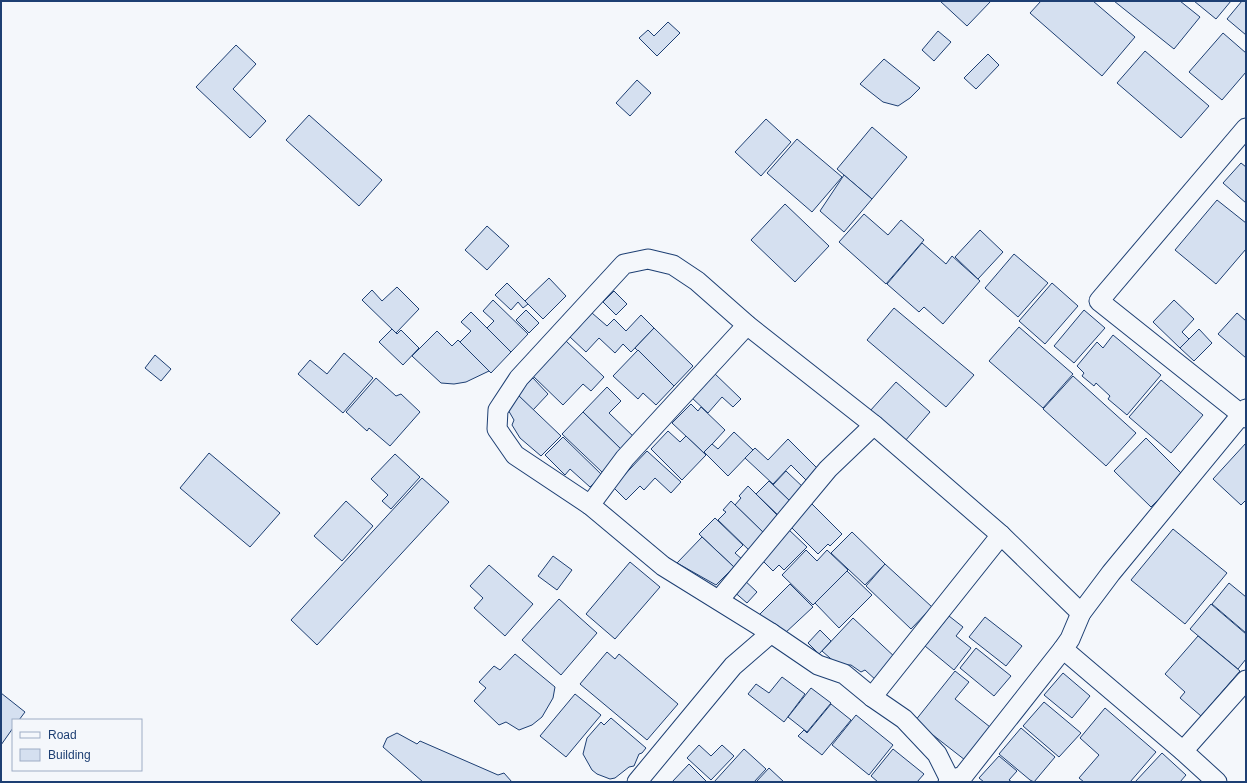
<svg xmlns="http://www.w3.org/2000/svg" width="1247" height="783" viewBox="0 0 1247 783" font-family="Arial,sans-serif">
	<rect width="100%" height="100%" fill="#f4f7fb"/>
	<g fill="#d5e0f0" stroke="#1d3f73">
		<polygon points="940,1 991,1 967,26"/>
		<polygon points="1041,1 1093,1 1135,37 1102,76 1030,13"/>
		<polygon points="1114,1 1180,1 1200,17 1174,49"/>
		<polygon points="1194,1 1231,1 1216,19"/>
		<polygon points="1242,1 1246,1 1246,35 1227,19"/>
		<polygon points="668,22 680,33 657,56 639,38 648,30 654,36"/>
		<polygon points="938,31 951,42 934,61 922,50"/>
		<polygon points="1223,33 1246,53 1246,72 1222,100 1189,72"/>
		<polygon points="236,45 256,64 233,89 266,121 250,138 196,87"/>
		<polygon points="1145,51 1209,106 1181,138 1117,83"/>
		<polygon points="988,54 999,65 976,89 964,78"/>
		<polygon points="884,59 920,88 910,98 898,106 883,102 860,84"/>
		<polygon points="637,80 651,93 630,116 616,103"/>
		<polygon points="309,115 382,180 359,206 286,140"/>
		<polygon points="766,119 791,142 761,176 735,152"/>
		<polygon points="872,127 907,157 872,199 837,169"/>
		<polygon points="797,139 842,177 812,212 767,173"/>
		<polygon points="1241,163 1246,167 1246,203 1223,183"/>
		<polygon points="844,175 872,199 844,232 820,211"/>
		<polygon points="1217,200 1246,223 1246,249 1216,284 1175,250"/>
		<polygon points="785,204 829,246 795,282 751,240"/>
		<polygon points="864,214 888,235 901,220 924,240 886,284 839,242"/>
		<polygon points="487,226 509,246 487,270 465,250"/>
		<polygon points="980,230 1003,252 978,279 955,257"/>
		<polygon points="922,243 946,264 952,256 980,281 943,324 924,307 919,312 887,284"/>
		<polygon points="1014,254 1048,283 1018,317 985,288"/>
		<polygon points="549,278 566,296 543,319 525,301"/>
		<polygon points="507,283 528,304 523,308 518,302 511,310 495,295"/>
		<polygon points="1052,283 1078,306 1045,344 1019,321"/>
		<polygon points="397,287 419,309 396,333 362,300 372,290 382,301"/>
		<polygon points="614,291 627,304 616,315 603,302"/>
		<polygon points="493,300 528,334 511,352 487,328 494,321 483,311"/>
		<polygon points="1174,300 1194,319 1182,332 1189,339 1180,348 1153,322"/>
		<polygon points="894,308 974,375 946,407 867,340"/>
		<polygon points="526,310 539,323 529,333 516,320"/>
		<polygon points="1084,310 1105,328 1074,363 1054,346"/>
		<polygon points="471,312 511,352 491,373 460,342 471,331 461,322"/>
		<polygon points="592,313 607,326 614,319 626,331 641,315 654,328 631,352 623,344 615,353 599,338 586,352 570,337"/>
		<polygon points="1237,313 1246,321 1246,358 1218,334"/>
		<polygon points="1019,327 1073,374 1043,408 989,361"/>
		<polygon points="654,328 693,366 674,386 635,348"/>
		<polygon points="392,329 397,334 401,330 419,348 403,365 379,342"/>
		<polygon points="1199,329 1212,343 1194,361 1180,348"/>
		<polygon points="437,331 452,346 458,340 489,371 466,382 454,384 441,383 412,356"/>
		<polygon points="1113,335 1161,375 1127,415 1108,399 1110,396 1096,383 1094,386 1082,376 1084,373 1077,366 1097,342 1103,348"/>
		<polygon points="566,341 604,377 591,391 583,384 563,405 533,376"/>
		<polygon points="638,350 674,386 656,405 643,393 638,399 613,376"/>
		<polygon points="344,353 373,378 343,413 298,374 310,360 327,374"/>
		<polygon points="155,355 171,369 161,381 145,368"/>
		<polygon points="713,372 741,399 733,407 722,397 708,413 691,397"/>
		<polygon points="1073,376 1136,433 1106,466 1043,409"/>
		<polygon points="376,378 396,396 401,394 420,412 390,446 369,428 367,431 346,412"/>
		<polygon points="533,378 548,394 533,410 517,394"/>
		<polygon points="1161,380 1203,415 1171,453 1129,417"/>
		<polygon points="896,382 930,412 905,441 870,411"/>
		<polygon points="607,387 621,401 609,413 636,439 624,452 583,412"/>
		<polygon points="517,394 561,436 541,456 520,438 512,425 514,420 507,408"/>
		<polygon points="691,404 698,411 701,407 725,430 704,453 672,423"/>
		<polygon points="583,412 624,452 603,473 562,434"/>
		<polygon points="668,431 680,442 686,436 706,455 682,480 651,449"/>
		<polygon points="734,432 753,450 728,476 704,452 712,444 718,449"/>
		<polygon points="563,437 602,475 590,487 570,469 565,475 545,455"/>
		<polygon points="1146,438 1183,475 1151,507 1114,471"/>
		<polygon points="788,439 820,471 809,483 791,465 773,484 745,458 755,448 768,460"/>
		<polygon points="1246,443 1246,500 1241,505 1213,479"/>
		<polygon points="647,451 681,482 671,493 655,478 644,490 640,486 626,500 613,487"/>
		<polygon points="209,453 280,513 250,547 180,488"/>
		<polygon points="395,454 420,477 391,509 382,501 388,495 371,479"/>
		<polygon points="786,471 805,489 792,503 773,485"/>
		<polygon points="422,478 449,502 317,645 291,620"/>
		<polygon points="769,481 792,503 779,516 756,494"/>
		<polygon points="748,486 782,520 767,536 735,505 741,498 739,496"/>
		<polygon points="346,501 373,526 342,561 314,536"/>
		<polygon points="731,501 767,536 752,553 718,520 726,512 723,510"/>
		<polygon points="811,503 842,534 830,546 828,544 818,554 789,525"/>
		<polygon points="715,518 743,545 735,553 743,560 734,567 699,534"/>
		<polygon points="788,529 807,547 784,570 779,565 773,571 760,558"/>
		<polygon points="1173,529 1227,573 1185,624 1131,580"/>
		<polygon points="852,532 885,564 865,585 831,553"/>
		<polygon points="702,537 734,567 716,585 677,563"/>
		<polygon points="806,550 817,561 827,550 848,570 813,605 782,575"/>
		<polygon points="553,556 572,570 557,590 538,576"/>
		<polygon points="630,562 660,587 615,639 586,614"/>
		<polygon points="885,564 932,607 911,629 866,586"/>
		<polygon points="489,565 533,604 505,636 474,608 483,598 470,586"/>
		<polygon points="847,571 872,595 839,628 815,603"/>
		<polygon points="742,578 757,592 747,603 732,590"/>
		<polygon points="1229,583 1246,597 1246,633 1212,604"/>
		<polygon points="790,584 813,607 784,634 757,617"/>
		<polygon points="559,599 597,633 561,675 522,640"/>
		<polygon points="1211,604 1246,634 1246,659 1238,669 1190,629"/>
		<polygon points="949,616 963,627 956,636 971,648 954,670 925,646"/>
		<polygon points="985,617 1022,646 1006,666 969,637"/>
		<polygon points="853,618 897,659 877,681 865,670 861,672 851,665 838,665 822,651"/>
		<polygon points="820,630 831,641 819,654 808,643"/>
		<polygon points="1198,636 1240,671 1201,716 1180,698 1185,692 1165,674"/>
		<polygon points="976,648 1011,676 994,696 960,668"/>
		<polygon points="607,652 615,659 619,654 678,704 647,740 580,684"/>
		<polygon points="515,654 555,687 553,698 542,717 532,725 519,730 506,722 499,725 474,701 486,688 479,682 494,666 500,670"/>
		<polygon points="955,671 969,682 955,699 990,727 965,760 915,721"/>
		<polygon points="1063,673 1090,696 1072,718 1044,695"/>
		<polygon points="782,677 805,694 784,722 748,694 756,684 769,693"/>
		<polygon points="811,688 831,703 807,732 788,717"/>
		<polygon points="1,693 25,712 19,720 13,720 13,728 1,745"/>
		<polygon points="575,694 601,715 566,757 540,736"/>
		<polygon points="1044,702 1081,733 1059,757 1023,726"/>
		<polygon points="831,704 851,720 822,755 798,736 804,730 807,733"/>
		<polygon points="1105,708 1156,752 1130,782 1084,782 1079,778 1099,755 1080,738"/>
		<polygon points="856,715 893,745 869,775 832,745"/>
		<polygon points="611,718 646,748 642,753 639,754 634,766 629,767 615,778 610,779 597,774 592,770 583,754 587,738 601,722 604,725"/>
		<polygon points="1021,728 1055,757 1034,782 1030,780 999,754"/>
		<polygon points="397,733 417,744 420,741 498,775 504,773 512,782 423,782 383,747 387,738"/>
		<polygon points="699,745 711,756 722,745 734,756 711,780 687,758"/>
		<polygon points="744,749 766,769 754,782 714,782"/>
		<polygon points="893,749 924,774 917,782 878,782 871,776"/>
		<polygon points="1162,753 1186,775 1180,782 1135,782"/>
		<polygon points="999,756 1017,771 1009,780 1012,782 984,782 979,778"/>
		<polygon points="689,764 707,782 672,782"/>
		<polygon points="769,768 784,782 756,782"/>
	</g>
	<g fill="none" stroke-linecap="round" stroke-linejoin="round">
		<defs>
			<g id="street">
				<polyline points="1246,128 1099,301 1246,418"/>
				<polyline points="590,505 625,458 747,325"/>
				<polyline points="719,600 828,469 874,425"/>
				<polyline points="1063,649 1183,751 1217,782"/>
				<polyline points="872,697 1001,535"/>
				<polyline points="1183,751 1246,680"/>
				<polyline points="950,780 937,754 904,719 872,697 844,674 818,665 771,633 663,566 590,505 515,455 497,429 498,410 519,378 624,264 648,259 673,265 697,281 747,325 874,425 1001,535 1081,613"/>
				<polyline points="637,782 733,666 771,633"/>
				<polyline points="948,782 950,780 963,776 1063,649 1070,639 1081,613 1111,573 1246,409"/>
			</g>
		</defs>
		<use href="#street" stroke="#1d3f73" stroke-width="21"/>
		<use href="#street" stroke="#f4f7fb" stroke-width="19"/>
	</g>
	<rect width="1247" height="783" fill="none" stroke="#1d3f73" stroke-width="4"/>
	<rect x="12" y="719" width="130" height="52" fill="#f4f7fb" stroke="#9eadc5"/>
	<rect x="20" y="732" width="20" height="6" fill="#f4f7fb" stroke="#9eadc5"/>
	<text x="48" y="739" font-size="12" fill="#1d3f73">Road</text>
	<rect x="20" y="749" width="20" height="12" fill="#d5e0f0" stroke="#9eadc5"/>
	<text x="48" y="759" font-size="12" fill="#1d3f73">Building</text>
</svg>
